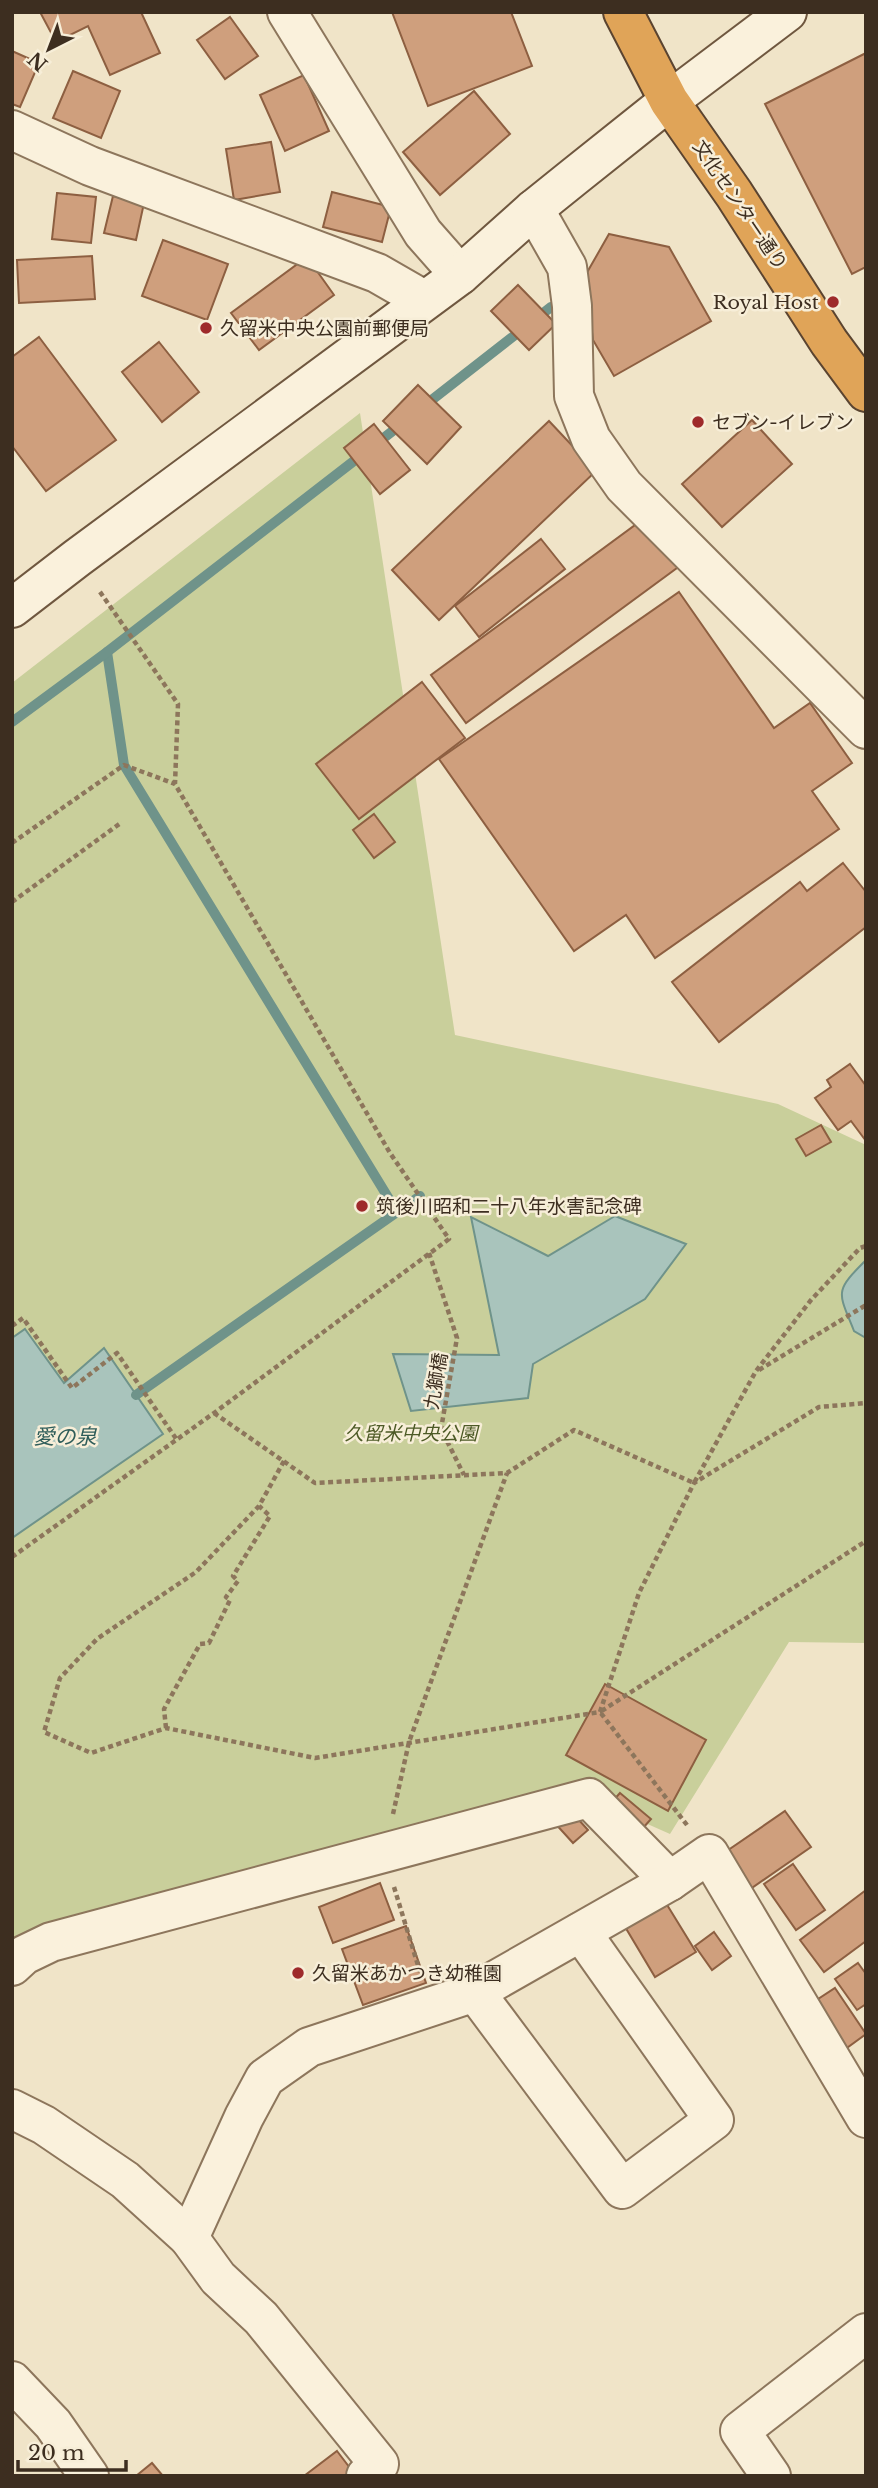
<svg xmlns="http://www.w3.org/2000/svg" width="878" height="2488" viewBox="0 0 878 2488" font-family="'Libre Baskerville','Noto Sans JP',serif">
	<rect width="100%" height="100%" fill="#f0e4c8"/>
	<polygon fill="#c9cf9b" points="360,413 455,1035 778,1104 866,1145 866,1643 789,1642 670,1834 589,1798 12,1954 12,683"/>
	<g fill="#a9c4bc" stroke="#6f938a" stroke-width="2">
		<polygon points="615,1216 686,1244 645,1299 533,1364 528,1398 411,1411 393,1354 499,1355 471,1217 548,1256"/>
		<path d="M866 1260V1338L854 1331C838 1291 834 1292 866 1260Z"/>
		<polygon points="25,1329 64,1383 104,1348 163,1434 12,1538 12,1338"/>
	</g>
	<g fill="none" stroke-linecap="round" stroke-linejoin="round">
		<g stroke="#6f938a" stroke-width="10">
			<polyline points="424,406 551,307"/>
			<polyline points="107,652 124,765 397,1212"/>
			<polyline points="12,722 107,652 403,423"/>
			<polyline points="136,1395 420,1196"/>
		</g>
	</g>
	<g fill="#cf9f7d" stroke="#8d5f41" stroke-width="2">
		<polygon points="40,12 141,12 160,53 110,75 88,26 56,42"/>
		<polygon points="392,12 511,12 532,66 428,106"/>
		<polygon points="230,17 258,56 225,79 197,40"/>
		<polygon points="12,51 39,63 20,107 12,104"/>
		<polygon points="866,53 866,267 852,274 765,104"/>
		<polygon points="73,71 120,91 101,138 53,118"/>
		<polygon points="304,75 329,131 285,151 260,95"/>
		<polygon points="474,91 510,134 440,195 403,152"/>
		<polygon points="271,142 280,192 234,200 226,149"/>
		<polygon points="332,192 391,207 382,242 323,227"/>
		<polygon points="57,193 96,197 91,243 52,239"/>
		<polygon points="113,196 144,203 136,240 104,233"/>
		<polygon points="609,234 669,247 711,321 614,376 593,340 585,276"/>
		<polygon points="163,240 228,264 207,320 142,296"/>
		<polygon points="92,256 95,299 19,303 17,260"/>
		<polygon points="307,257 334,295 259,350 231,313"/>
		<polygon points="518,285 556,324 529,350 491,311"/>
		<polygon points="39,337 116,440 46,491 12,446 12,357"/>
		<polygon points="159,342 199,392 162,422 122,372"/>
		<polygon points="418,385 461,427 427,464 383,421"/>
		<polygon points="752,420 792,464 722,527 682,484"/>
		<polygon points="549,421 596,471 439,620 392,570"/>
		<polygon points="374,424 410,470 380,494 344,448"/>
		<polygon points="646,517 681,565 466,723 431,675"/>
		<polygon points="541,539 565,569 479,637 455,606"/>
		<polygon points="679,592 774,728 810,703 852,763 812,791 839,829 655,958 626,915 574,951 439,759"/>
		<polygon points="422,682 465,738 359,819 316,764"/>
		<polygon points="374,814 395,842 374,858 353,830"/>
		<polygon points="843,863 866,892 866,927 719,1042 672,982 800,882 807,891"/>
		<polygon points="850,1064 866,1086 866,1141 851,1121 838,1130 815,1098 831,1087 827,1080"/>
		<polygon points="821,1125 831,1142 806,1156 796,1139"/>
		<polygon points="605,1684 706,1740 668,1811 566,1755"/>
		<polygon points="620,1793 651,1819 634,1838 603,1812"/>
		<polygon points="568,1808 588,1830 573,1843 553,1821"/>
		<polygon points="785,1811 811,1847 746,1892 721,1855"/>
		<polygon points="793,1864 825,1910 796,1930 764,1884"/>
		<polygon points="380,1883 394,1920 333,1943 319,1907"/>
		<polygon points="866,1890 866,1941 824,1972 800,1940"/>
		<polygon points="661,1895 696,1952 655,1977 621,1920"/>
		<polygon points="406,1926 426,1983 363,2005 342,1949"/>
		<polygon points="714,1932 731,1956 712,1970 695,1946"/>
		<polygon points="858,1963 866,1974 866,2004 857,2010 835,1979"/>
		<polygon points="835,1988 866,2034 844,2050 812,2003"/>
		<polygon points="337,2451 356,2476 304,2476"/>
		<polygon points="152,2463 163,2476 136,2476"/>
	</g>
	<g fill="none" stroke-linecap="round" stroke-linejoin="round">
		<defs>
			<g id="street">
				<polyline points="287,12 423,233 460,275"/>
				<polyline points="12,130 90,166 377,273 424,300"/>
				<polyline points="534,209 567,267 572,306 574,396 591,439 624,486 866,729"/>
				<polyline points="12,1966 24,1955 51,1942 589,1798 670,1881"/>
				<polyline points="475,1992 622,2189 714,2120 581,1932"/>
				<polyline points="12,2109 44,2125 125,2180 189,2238"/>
				<polyline points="12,2381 53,2424 89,2476"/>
				<polyline points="366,2476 379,2464 261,2318 218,2278 189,2238 244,2117 265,2078 309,2047 475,1992 670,1881 709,1854 866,2118"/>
				<polyline points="771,2476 740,2431 866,2333"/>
			</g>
			<polyline id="secondary" points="12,608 77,558 460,275 534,209 575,176 669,101 787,12"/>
			<polyline id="highway" points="623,12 669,101 734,194 829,342 866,392"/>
		</defs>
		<use href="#street" stroke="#8d765c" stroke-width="42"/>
		<use href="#secondary" stroke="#6f573f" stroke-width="42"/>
		<use href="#highway" stroke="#5b4430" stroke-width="42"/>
		<g stroke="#8d765c" stroke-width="4.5" stroke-dasharray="5 3.5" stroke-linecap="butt">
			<polyline points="12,843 124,765 175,784"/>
			<polyline points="12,902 122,822"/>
			<polyline points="429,1253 457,1338 441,1429 464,1475"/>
			<polyline points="12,1326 23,1318 72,1388 117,1353 177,1440"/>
			<polyline points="759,1370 866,1305"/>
			<polyline points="214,1413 315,1483 507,1473 574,1430 694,1483 756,1371 811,1300 860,1248 866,1246"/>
			<polyline points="284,1461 259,1506 196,1572 97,1639 60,1678 44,1732 91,1753 166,1728 315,1758 600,1712 639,1593 694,1483 819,1407 866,1403"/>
			<polyline points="12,1557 214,1413 449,1239 390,1153 175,784 178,704 98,589"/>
			<polyline points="166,1728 164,1709 200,1644 209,1643 230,1600 226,1597 238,1581 233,1576 270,1516 259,1506"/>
			<polyline points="393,1814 409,1742 507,1473"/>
			<polyline points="687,1825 600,1712 866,1541"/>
			<polyline points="394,1887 420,1972"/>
		</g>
		<use href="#street" stroke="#faf1dc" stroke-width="38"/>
		<use href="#secondary" stroke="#faf1dc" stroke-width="38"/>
		<use href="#highway" stroke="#e0a458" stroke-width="38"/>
	</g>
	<g fill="#9e2a2b" stroke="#f7eed8" stroke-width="2.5">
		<circle cx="833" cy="302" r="7"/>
		<circle cx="206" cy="328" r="7"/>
		<circle cx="698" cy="422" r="7"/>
		<circle cx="362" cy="1206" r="7"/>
		<circle cx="298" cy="1973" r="7"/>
	</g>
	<g text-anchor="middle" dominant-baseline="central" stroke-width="5" stroke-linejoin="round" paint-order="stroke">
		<g font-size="19" fill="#3d2e20" stroke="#f7eed8">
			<text transform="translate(740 205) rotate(56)">文化センター通り</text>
			<text transform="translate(436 1381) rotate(-80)">九獅橋</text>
		</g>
		<g font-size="19" fill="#3d2e20" stroke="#f7eed8" text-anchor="start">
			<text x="819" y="302" text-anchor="end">Royal Host</text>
			<text x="220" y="328">久留米中央公園前郵便局</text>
			<text x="712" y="422">セブン-イレブン</text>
			<text x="376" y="1206">筑後川昭和二十八年水害記念碑</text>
			<text x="312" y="1973">久留米あかつき幼稚園</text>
		</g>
		<g font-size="19" font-style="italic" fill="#4d5a26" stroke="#f7eed8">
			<text x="411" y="1433">久留米中央公園</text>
		</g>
		<g font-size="21" font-style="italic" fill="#2f5d5a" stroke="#f7eed8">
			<text x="65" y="1437">愛の泉</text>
		</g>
	</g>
	<rect width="878" height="2488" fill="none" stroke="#3d2e20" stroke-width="28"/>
	<g transform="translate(49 49) rotate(222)" stroke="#f7eed8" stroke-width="5" paint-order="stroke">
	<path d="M0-5L12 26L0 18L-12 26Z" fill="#3d2e20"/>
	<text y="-10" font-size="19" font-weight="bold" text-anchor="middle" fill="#3d2e20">N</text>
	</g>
	<path d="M18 2460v10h108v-10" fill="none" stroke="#3d2e20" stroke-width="3.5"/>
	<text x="28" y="2460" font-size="21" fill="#3d2e20" stroke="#f7eed8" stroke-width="5" paint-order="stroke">20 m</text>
</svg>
